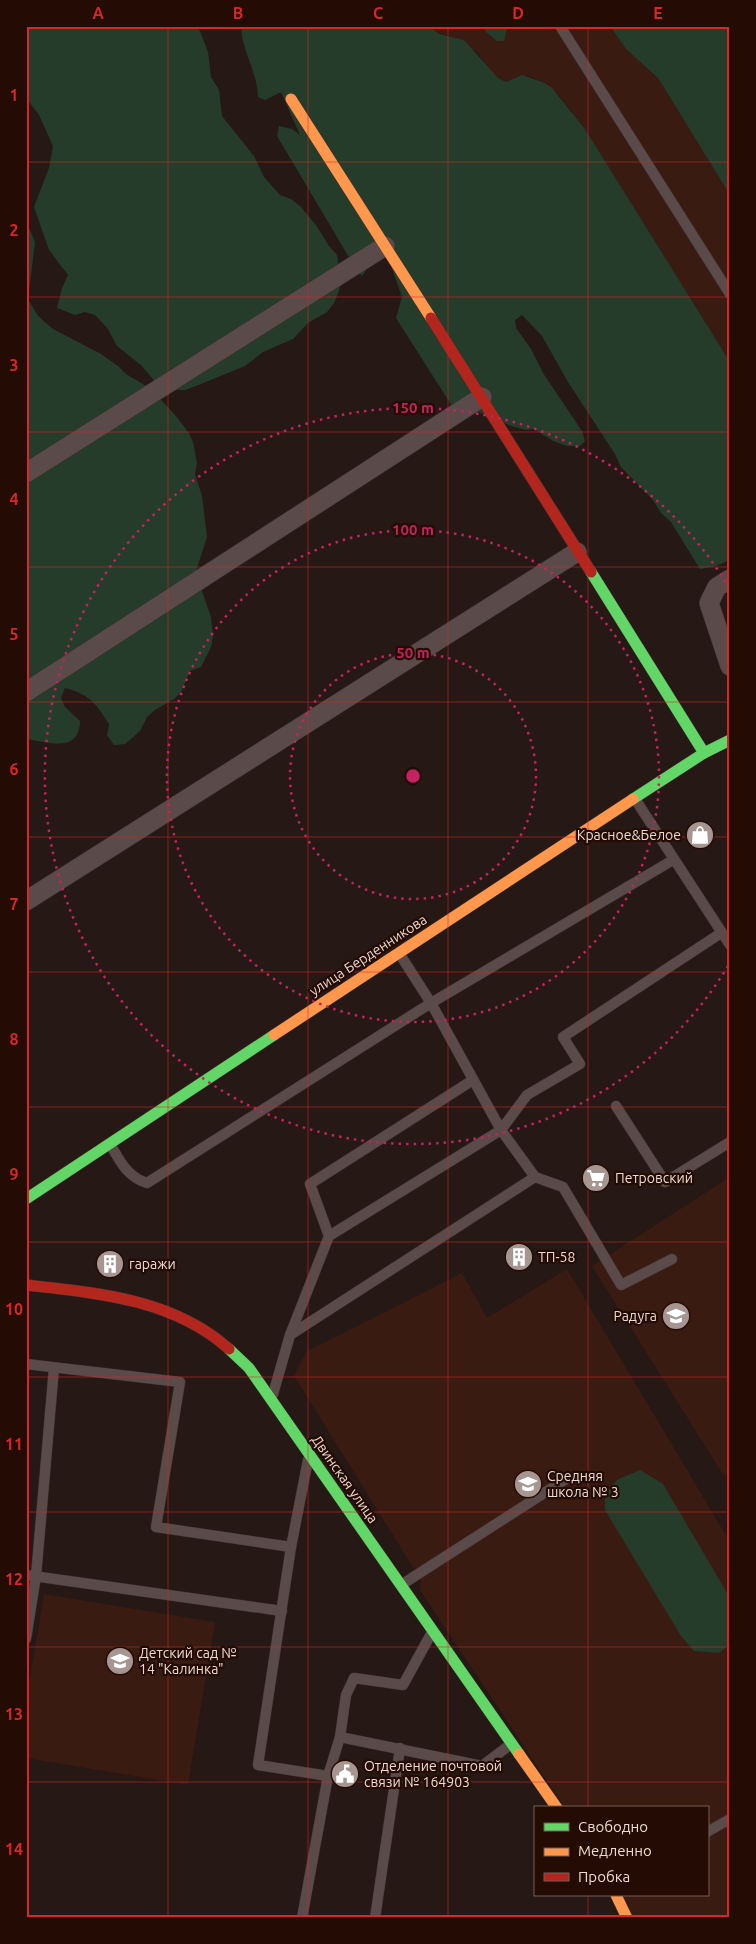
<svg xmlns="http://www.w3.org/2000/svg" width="756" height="1944" viewBox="0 0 756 1944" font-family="Ubuntu,sans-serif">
	<rect width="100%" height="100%" fill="#261814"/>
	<g fill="#391b11">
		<polygon points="429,26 482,26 491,37 504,41 508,26 610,26 626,49 658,78 730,195 730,362 585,129 558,94 545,83 530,77 522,75 506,82 498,78 492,73 477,52 448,35 439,34"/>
		<polygon points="730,1177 730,1472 724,1476 592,1266"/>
		<polygon points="567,1269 730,1542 730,1918 633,1918 621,1895 707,1895 707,1808 565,1808 420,1590 421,1580 294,1376 306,1352 462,1273 487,1318"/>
		<polygon points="44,1594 215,1622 188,1785 26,1758 26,1701"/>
	</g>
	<g fill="#263c2a">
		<polygon points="26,26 198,26 208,52 211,77 219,90 222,116 254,156 264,177 280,195 291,199 301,207 316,225 329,246 337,255 341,280 339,291 334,303 327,312 308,323 293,339 263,352 245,366 196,386 185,390 174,390 156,383 142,366 117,346 108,329 95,315 85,312 75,315 57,308 62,288 68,275 49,250 34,207 49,168 53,146 39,115 26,98"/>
		<path d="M241 26H429L439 34 464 40 498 78 506 82 522 75 545 83 552 88 585 129 730 362V560L716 566 700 569 671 522 661 513 653 500 621 467 615 454 568 382 542 336 522 315 515 320 516 328 531 349 543 373 582 431 585 441 580 446H567L553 441 534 429 526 430 511 426 458 403 452 406 396 318 402 297 388 257 372 262 362 276 356 269 277 136 279 126 292 129 300 135 281 92 265 100 258 97C257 70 242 52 241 26Z"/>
		<polygon points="482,26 508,26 504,41 497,41 486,32"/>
		<polygon points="610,26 730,26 730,195 658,78 626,49"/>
		<path d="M26 221 35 242 28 299 38 316 53 329 101 354 118 366 126 374 151 389 175 415 189 433 193 442 197 463 195 474 202 496 207 537 197 568 196 579 201 588 211 617 213 636 211 647 201 667 190 671 181 692 174 699 155 710 147 717 140 731 125 744 114 745 107 735 109 724C95 703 91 695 65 688L61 698 65 707 80 721C79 754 48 742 26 739Z"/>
		<polygon points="640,1470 663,1484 730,1598 730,1644 719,1653 694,1651 681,1636 605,1510 605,1493 617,1480"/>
	</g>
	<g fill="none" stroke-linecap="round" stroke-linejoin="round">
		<defs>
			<g id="lane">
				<polyline points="560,26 730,294"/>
				<polyline points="635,799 730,945"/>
				<polyline points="616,1106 665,1182 730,1142"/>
				<path d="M110 1144C120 1161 127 1177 147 1183L431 1003 673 860"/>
				<polyline points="535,1177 563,1187 621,1285 672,1259"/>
				<polyline points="329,1236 310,1184 473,1080"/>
				<polyline points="290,1335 535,1177 501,1130 431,1003 399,953"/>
				<polyline points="26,1364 180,1382 156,1527 291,1547"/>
				<polyline points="273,1394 290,1335 329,1236 501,1130 527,1095 580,1064 563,1037 721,933"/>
				<polyline points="308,1460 291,1547 258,1765 328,1776"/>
				<polyline points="26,1575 282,1611"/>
				<polyline points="401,1585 566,1479"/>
				<polyline points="26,1639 36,1576 54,1368"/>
				<polyline points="340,1737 482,1766 511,1744"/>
				<polyline points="707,1832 730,1819"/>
				<polyline points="302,1918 328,1776 340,1737 346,1695 354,1678 403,1685 431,1634"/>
				<polyline points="375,1918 400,1748"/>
			</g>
			<g id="street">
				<polyline points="26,473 385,246"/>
				<polyline points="730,579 717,587 709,603 730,666"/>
				<polyline points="26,692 482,397"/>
				<polyline points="26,901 577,552"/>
			</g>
			<g id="fast">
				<polyline points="591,572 704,753"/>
				<polyline points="633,799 704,753 730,740"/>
				<polyline points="26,1199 274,1035"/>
				<polyline points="229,1349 249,1368 519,1754"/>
			</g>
			<g id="slow">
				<polyline points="291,99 431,318"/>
				<polyline points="274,1035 633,799"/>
				<polyline points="519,1754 557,1808"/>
				<polyline points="616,1895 627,1918"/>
			</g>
			<g id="jam">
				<polyline points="431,318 591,572"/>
				<path d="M26 1285C98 1293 173 1299 229 1349"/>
			</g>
		</defs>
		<use href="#lane" stroke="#403430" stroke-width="11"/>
		<use href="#street" stroke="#403430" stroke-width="20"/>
		<use href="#fast" stroke="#403430" stroke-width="12"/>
		<use href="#slow" stroke="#403430" stroke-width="12"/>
		<use href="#jam" stroke="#403430" stroke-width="12"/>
		<use href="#lane" stroke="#5a4b4a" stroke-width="10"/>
		<use href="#street" stroke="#5a4b4a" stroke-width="19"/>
		<use href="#fast" stroke="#63d668" stroke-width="11"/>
		<use href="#slow" stroke="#ff974d" stroke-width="11"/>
		<use href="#jam" stroke="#b3261e" stroke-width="11"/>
	</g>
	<path fill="none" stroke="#d62828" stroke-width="1" stroke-opacity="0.55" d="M168 26V1918M308 26V1918M448 26V1918M588 26V1808M26 162H730M26 297H730M26 432H730M26 567H730M26 702H730M26 837H730M26 972H730M26 1107H730M26 1242H730M26 1377H730M26 1512H730M26 1647H730M26 1782H730M588 1895V1918"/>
	<g fill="none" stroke="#c42261" stroke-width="2.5" stroke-dasharray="2.5 5">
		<circle cx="413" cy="776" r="123"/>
		<circle cx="413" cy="776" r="246"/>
		<path d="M728 966A368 368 0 1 1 728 586"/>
	</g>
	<defs>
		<symbol id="shop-disc" viewBox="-11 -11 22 22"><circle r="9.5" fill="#a69590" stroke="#240c04"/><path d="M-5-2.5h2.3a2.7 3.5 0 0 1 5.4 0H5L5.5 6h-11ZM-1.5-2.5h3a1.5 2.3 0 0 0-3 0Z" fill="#fff"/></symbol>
		<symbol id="supermarket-disc" viewBox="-11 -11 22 22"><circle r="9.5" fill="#a69590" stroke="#240c04"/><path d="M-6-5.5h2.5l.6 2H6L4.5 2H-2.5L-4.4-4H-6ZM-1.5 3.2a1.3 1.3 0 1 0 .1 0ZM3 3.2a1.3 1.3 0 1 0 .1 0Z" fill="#fff"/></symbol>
		<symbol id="building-disc" viewBox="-11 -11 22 22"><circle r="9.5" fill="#a69590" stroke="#240c04"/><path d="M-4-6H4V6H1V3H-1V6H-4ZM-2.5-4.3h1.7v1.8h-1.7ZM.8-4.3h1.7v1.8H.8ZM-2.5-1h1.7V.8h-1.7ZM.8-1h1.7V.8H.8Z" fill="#fff"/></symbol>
		<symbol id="school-disc" viewBox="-11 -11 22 22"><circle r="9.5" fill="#a69590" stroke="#240c04"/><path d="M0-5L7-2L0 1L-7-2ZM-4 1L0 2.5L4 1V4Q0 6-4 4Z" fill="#fff"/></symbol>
		<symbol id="civic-disc" viewBox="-11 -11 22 22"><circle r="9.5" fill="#a69590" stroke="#240c04"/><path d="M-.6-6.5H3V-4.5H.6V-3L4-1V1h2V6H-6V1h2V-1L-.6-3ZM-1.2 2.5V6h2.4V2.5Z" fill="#fff"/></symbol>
	</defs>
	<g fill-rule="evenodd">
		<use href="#shop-disc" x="684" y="819" width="32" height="32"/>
		<use href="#supermarket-disc" x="580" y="1162" width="32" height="32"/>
		<use href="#building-disc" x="503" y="1241" width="32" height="32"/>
		<use href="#building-disc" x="94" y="1248" width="32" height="32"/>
		<use href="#school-disc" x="660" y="1300" width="32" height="32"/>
		<use href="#school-disc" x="512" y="1468" width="32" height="32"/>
		<use href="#school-disc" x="104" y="1645" width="32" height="32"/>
		<use href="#civic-disc" x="329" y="1758" width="32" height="32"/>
	</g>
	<g text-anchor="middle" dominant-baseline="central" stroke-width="4.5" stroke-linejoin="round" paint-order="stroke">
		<g font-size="14" fill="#ebd9d2" stroke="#240c04" text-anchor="start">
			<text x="681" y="835" text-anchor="end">Красное&amp;Белое</text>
			<text x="615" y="1178">Петровский</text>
			<text x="538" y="1257">ТП-58</text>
			<text x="129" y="1264">гаражи</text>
			<text x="657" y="1316" text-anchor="end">Радуга</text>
			<text x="547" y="1476">Средняя<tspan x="547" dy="16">школа № 3</tspan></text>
			<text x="139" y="1653">Детский сад №<tspan x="139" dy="16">14 "Калинка"</tspan></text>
			<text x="364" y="1766">Отделение почтовой<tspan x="364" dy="16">связи № 164903</tspan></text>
		</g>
		<g font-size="14" fill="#ebd9d2" stroke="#240c04">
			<text transform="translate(368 955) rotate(-33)">улица Берденникова</text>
			<text transform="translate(345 1479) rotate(55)">Двинская улица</text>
		</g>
	</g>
	<circle cx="413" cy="776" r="8" fill="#c42261" stroke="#240c04" stroke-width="2.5"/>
	<g font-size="15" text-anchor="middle" font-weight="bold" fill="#c42261" stroke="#240c04" stroke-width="4.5" stroke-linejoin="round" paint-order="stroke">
		<text x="413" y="413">150 m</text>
		<text x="413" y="535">100 m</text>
		<text x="413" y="658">50 m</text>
	</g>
	<rect width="756" height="1944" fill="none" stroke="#240c04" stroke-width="55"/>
	<rect x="534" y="1806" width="175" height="90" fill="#240c04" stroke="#745e56"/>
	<rect x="544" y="1823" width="25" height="8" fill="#63d668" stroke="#745e56"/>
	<text x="578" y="1832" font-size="15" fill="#ebd9d2">Свободно</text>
	<rect x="544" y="1848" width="25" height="8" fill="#ff974d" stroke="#745e56"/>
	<text x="578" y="1856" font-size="15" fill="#ebd9d2">Медленно</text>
	<rect x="544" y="1873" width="25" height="8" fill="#b3261e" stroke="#745e56"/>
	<text x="578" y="1882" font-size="15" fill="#ebd9d2">Пробка</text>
	<rect x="28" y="28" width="700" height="1888" fill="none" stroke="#d62828" stroke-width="2"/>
	<g font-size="16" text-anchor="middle" font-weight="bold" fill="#d62828">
		<text x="98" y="19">A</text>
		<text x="238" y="19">B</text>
		<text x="378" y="19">C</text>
		<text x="518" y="19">D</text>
		<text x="658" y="19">E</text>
		<text x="14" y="101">1</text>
		<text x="14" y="236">2</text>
		<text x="14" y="371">3</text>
		<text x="14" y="505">4</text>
		<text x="14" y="640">5</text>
		<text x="14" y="775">6</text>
		<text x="14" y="910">7</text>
		<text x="14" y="1045">8</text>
		<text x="14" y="1180">9</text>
		<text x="14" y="1315">10</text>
		<text x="14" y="1450">11</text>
		<text x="14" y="1585">12</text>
		<text x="14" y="1720">13</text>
		<text x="14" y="1855">14</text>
	</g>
</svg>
